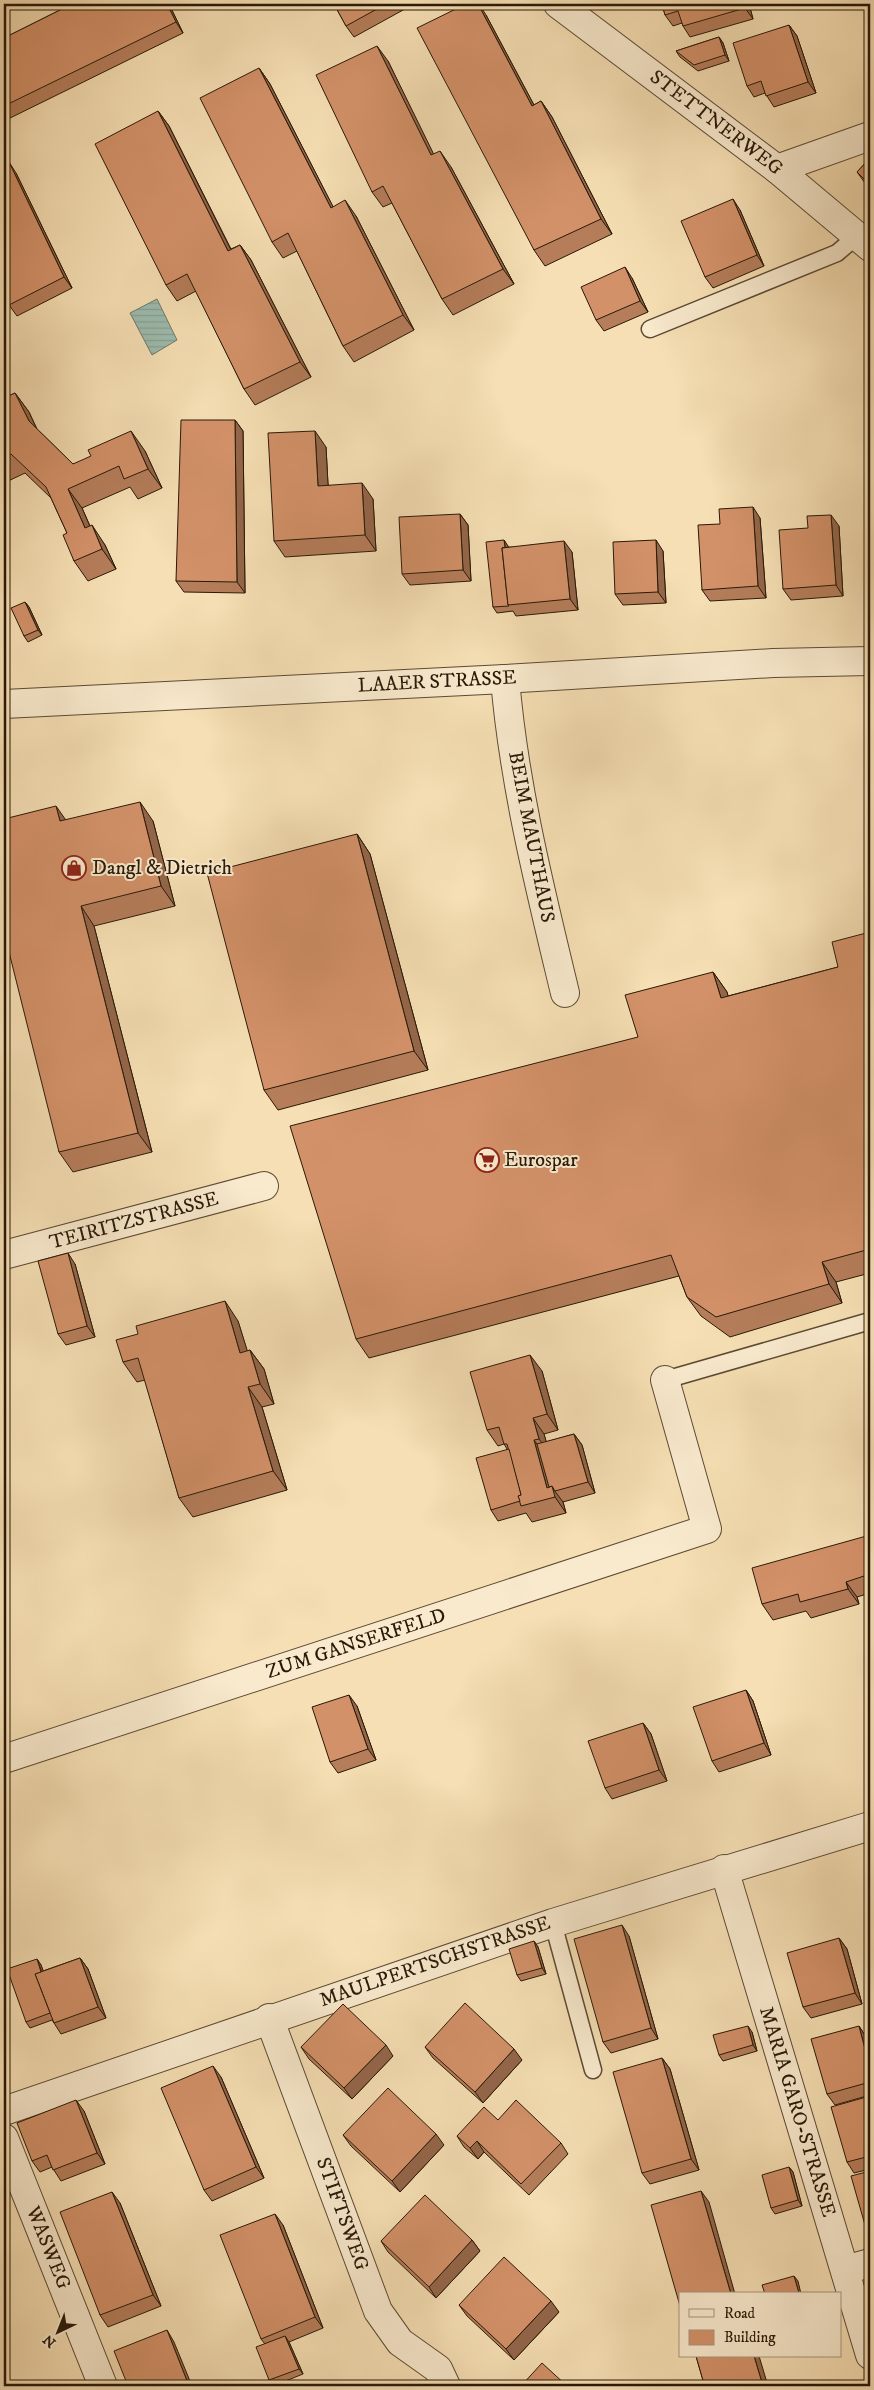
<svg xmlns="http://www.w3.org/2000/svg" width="874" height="2390" viewBox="0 0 874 2390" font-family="'IM FELL DW Pica',serif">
	<defs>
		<pattern id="water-rules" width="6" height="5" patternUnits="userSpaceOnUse" patternTransform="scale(1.25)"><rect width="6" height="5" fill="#9dbcaf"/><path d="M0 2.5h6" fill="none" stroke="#87a195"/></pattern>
	</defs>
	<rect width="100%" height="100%" fill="#f6dfb4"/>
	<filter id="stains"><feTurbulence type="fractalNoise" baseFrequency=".004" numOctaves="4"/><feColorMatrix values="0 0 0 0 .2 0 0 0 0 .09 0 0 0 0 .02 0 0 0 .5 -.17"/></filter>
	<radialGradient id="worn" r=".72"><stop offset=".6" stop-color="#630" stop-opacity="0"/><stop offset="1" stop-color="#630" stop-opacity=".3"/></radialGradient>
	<polygon fill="url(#water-rules)" stroke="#6e7b6c" points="157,299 177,340 152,355 130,313"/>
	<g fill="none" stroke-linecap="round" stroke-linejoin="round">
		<defs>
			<g id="service">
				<polyline points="650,329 837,253 858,235"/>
				<polyline points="665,1380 870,1321"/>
				<polyline points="553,1923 593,2070"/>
			</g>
			<g id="minor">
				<polyline points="558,4 777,169 870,247"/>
				<polyline points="777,169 870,136"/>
				<path d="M505 679C514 786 540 889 565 993"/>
				<polyline points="4,1255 264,1186"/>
				<polyline points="4,1759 707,1529 665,1380"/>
				<polyline points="724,1869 870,2355"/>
				<polyline points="269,2018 378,2311 400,2342 438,2369 446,2386"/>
				<polyline points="4,2111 553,1923 870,1826"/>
				<polyline points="4,2138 103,2386"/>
				<polyline points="845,2270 870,2263"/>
			</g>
			<polyline id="tertiary" points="4,704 505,679 773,663 870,661"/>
		</defs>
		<use href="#service" stroke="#5c4a33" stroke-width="19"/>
		<use href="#minor" stroke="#5c4a33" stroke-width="30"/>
		<use href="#tertiary" stroke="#5c4a33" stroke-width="30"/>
		<use href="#service" stroke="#f9eace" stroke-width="16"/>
		<use href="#minor" stroke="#f9eace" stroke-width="28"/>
		<use href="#tertiary" stroke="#f9eace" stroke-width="28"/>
	</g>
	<g fill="#b57d5a" stroke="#281908">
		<polygon points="72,4 169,4 183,33 4,121 4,38"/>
		<polygon points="334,4 414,4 354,37 346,26"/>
		<polygon points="662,4 749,4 753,19 690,37 683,26 682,23 673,26 665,15"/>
		<polygon points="486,15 534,105 541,101 552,117 612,234 545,266 534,250"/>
		<polygon points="789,25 797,36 816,93 774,107 765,93 754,97 747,86"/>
		<polygon points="719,37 723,43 729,61 698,71 680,57 676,51"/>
		<polygon points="388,61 433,154 451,167 514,284 453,315 442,299 392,203 383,207 372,192"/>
		<polygon points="259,68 270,84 333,207 356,216 414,330 354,362 343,346 297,251 283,258 272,242"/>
		<polygon points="158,111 169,126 231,249 240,245 251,260 311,377 255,405 244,389 196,291 177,301 166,285"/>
		<polygon points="870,158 870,190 857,172"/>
		<polygon points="16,173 72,288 17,316 9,305"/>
		<polygon points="740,210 764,266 713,288 705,277"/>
		<polygon points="632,278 648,312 604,331 596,320"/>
		<polygon points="15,393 29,412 37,429 73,464 145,451 162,488 138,499 130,487 82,508 90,526 105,545 116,569 88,581 74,561 67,533 51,498 25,473 4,483 4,398"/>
		<polygon points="235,420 243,431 245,593 184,592 176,581"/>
		<polygon points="326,447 328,485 373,499 376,551 285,557 274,541"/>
		<polygon points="460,514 468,525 471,581 410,585 402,574"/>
		<polygon points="760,518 766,598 710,601 702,590 720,524"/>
		<polygon points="839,526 843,596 791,600 783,589 808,528"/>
		<polygon points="504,540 508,547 572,552 578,610 516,616 513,611 497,613 493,607"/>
		<polygon points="663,551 666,603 623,605 615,594"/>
		<polygon points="25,602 29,607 42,635 28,642 24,636"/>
		<polygon points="66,820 153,821 175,906 94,926 152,1152 73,1172 59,1152"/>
		<polygon points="357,834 370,854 428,1070 278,1110 264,1090"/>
		<polygon points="870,932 870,1273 836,1282 842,1303 730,1337 701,1316 687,1297 679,1276 369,1358 356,1339 638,1037 713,972 727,992 728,996 838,967"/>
		<polygon points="75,1264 95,1337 66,1345 58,1334"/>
		<polygon points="238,1321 247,1351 250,1350 264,1369 274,1404 262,1407 287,1490 193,1517 179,1498 145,1380 137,1382 123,1362"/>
		<polygon points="542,1371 558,1430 544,1434 546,1442 574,1434 582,1445 595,1493 563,1502 566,1513 532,1522 526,1513 498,1521 491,1510 507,1449 504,1444 498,1446 487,1430"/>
		<polygon points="870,1535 870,1593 857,1597 859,1604 811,1618 806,1611 773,1620 762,1604"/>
		<polygon points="746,1690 753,1701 771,1755 719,1772 712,1761"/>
		<polygon points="357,1706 376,1760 338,1773 330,1762"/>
		<polygon points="643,1723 651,1734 667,1781 612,1799 605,1788"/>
		<polygon points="629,1936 658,2039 611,2053 603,2042"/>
		<polygon points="839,1938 847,1949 862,2004 811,2018 803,2007"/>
		<polygon points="534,1941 538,1947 546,1974 521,1981 517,1975"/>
		<polygon points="80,1958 88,1969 106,2018 61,2034 54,2023 52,2020 30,2028 26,2022 37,1959 41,1965 43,1971"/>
		<polygon points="859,2026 866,2037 870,2051 870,2095 835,2105 827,2094"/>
		<polygon points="752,2032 757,2051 723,2061 719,2055"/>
		<polygon points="301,2047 393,2056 352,2099 309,2059"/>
		<polygon points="425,2047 522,2060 483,2103 433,2058"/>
		<polygon points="662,2058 670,2069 699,2170 650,2184 642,2173"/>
		<polygon points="221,2077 264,2178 212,2201 204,2190"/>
		<polygon points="870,2096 870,2169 854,2173 847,2162"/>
		<polygon points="84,2111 105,2164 61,2181 52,2167 40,2172 32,2161"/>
		<polygon points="498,2120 561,2143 568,2154 529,2195 484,2152 478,2159 464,2147 457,2136"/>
		<polygon points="343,2135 444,2145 400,2192 351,2146"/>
		<polygon points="789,2167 793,2172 802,2206 775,2214 771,2208"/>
		<polygon points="870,2171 870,2236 867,2232"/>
		<polygon points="120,2203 161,2306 108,2327 100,2315"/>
		<polygon points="283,2225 323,2328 289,2342 303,2374 273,2386 269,2380 265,2344 261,2339"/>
		<polygon points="472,2240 480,2251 436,2298 388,2252 381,2241"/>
		<polygon points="459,2305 559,2312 514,2360 467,2316"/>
		<polygon points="696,2356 768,2386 706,2386 704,2384"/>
	</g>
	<g fill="#94664a" stroke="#281908">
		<polygon points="167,4 169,4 183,33 176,22"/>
		<polygon points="478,4 479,4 486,15 543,122 532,106"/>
		<polygon points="744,4 749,4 753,19 745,8"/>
		<polygon points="789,25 797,36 816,93 808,82"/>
		<polygon points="719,37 723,43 729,61 725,55"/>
		<polygon points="377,46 388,61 442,171 431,155"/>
		<polygon points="259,68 270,84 342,224 331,208"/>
		<polygon points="541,101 552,117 612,234 601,219"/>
		<polygon points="158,111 169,126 239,266 228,251"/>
		<polygon points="440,151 451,167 514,284 503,269"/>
		<polygon points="9,162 16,173 72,288 64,277"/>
		<polygon points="733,199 740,210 764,266 757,255"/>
		<polygon points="345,200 356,216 414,330 403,315"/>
		<polygon points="240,245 251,260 311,377 300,362"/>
		<polygon points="625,267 632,278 648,312 640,301"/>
		<polygon points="15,393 29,412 42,441 29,421"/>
		<polygon points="235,420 243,431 245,593 237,582"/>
		<polygon points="131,431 145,451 162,488 148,469"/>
		<polygon points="315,431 326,447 329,502 318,486"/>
		<polygon points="362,483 373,499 376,551 365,535"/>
		<polygon points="68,489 82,508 99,547 85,528"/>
		<polygon points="753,507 760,518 766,598 758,586"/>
		<polygon points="460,514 468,525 471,581 463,570"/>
		<polygon points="831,515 839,526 843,596 836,585"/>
		<polygon points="92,525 105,545 116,569 102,549"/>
		<polygon points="504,540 508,546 514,604"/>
		<polygon points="656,540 663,551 666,603 658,592"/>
		<polygon points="564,541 572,552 578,610 570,599"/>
		<polygon points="25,602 29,607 42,635 38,630"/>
		<polygon points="140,802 153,821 175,906 161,886"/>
		<polygon points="56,806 70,826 60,821"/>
		<polygon points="357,834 370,854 428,1070 414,1051"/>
		<polygon points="81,906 94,926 152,1152 138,1133"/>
		<polygon points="713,972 727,992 734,1018 721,998"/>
		<polygon points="68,1253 75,1264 95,1337 87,1326"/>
		<polygon points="822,1262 836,1282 842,1303 829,1284"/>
		<polygon points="225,1301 238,1321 254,1372 240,1353"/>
		<polygon points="250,1350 264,1369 274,1404 260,1384"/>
		<polygon points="530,1355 542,1371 558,1430 547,1414"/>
		<polygon points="248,1387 262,1407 287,1490 273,1471"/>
		<polygon points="533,1418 544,1434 550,1454 539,1439"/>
		<polygon points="574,1434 582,1445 595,1493 588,1482"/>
		<polygon points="534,1440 545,1455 554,1490 563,1502 566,1513 555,1497 547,1488"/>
		<polygon points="846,1582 857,1597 859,1604 848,1589"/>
		<polygon points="746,1690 753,1701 771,1755 764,1743"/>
		<polygon points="349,1695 357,1706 376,1760 368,1749"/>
		<polygon points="643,1723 651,1734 667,1781 659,1770"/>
		<polygon points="622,1925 629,1936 658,2039 651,2028"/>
		<polygon points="839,1938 847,1949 862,2004 855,1993"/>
		<polygon points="534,1941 538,1947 546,1974 542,1968"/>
		<polygon points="80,1958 88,1969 106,2018 98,2007"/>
		<polygon points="37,1959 41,1965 48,1983 44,1978"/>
		<polygon points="748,2026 752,2032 757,2051 753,2045"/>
		<polygon points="859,2026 866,2037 870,2051 870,2068"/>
		<polygon points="386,2045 393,2056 352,2099 344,2088"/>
		<polygon points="514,2049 522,2060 483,2103 475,2092"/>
		<polygon points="662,2058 670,2069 699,2170 691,2159"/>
		<polygon points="213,2066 221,2077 264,2178 256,2167"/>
		<polygon points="76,2100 84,2111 105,2164 97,2153"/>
		<polygon points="436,2134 444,2145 400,2192 392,2181"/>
		<polygon points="477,2141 484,2152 478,2159 470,2148"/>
		<polygon points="789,2167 793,2172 802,2206 798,2200"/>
		<polygon points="701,2191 709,2202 735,2294 731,2294"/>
		<polygon points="112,2192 120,2203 161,2306 153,2295"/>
		<polygon points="275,2214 283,2225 323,2328 315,2317"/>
		<polygon points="472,2240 480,2251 436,2298 429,2287"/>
		<polygon points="794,2276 798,2281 801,2294 799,2294"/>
		<polygon points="551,2301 559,2312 514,2360 506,2349"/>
		<polygon points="167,2330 174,2342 192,2386 189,2386"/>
		<polygon points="285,2336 289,2342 303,2374 299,2369"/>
		<polygon points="754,2356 759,2356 768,2386 763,2386"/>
	</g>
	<g fill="#d39169" stroke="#281908">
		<polygon points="72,4 167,4 176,22 4,106 4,38"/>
		<polygon points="334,4 386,4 346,26"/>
		<polygon points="466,4 478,4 532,106 541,101 601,219 534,250 417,28"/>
		<polygon points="662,4 744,4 745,8 683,26 678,11 665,15"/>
		<polygon points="789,25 808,82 766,96 761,81 747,86 733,43"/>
		<polygon points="719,37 725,55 694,65 676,51"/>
		<polygon points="377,46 431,155 440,151 503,269 442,299 383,186 372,192 316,75"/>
		<polygon points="259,68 331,208 345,200 403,315 343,346 288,233 272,242 200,98"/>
		<polygon points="158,111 228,251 240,245 300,362 244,389 187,274 166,285 95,144"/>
		<polygon points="870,158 870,185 857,172"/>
		<polygon points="9,162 64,277 9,305 4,294 4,165"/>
		<polygon points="733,199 757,255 705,277 681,221"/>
		<polygon points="625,267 640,301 596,320 581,287"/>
		<polygon points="15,393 29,421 73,464 91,456 88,450 131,431 148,469 124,479 119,466 68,489 85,528 92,525 102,549 74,561 63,535 67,533 46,487 11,454 4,457 4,398"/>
		<polygon points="181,420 235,420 237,582 176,581"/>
		<polygon points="315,431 318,486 362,483 365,535 274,541 268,433"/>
		<polygon points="753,507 758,586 702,590 698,525 720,524 719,509"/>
		<polygon points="460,514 463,570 402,574 399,517"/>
		<polygon points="831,515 836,585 783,589 779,530 808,528 807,516"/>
		<polygon points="504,540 505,547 502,548 508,605 509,606 493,607 486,542"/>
		<polygon points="656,540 658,592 615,594 613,542"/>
		<polygon points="564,541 570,599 508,605 502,548"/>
		<polygon points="25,602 38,630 24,636 11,608"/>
		<polygon points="140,802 161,886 81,906 138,1133 59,1152 4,932 4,819 56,806 60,821"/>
		<polygon points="357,834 414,1051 264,1090 207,873"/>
		<polygon points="870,932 870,1249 822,1262 829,1284 716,1317 687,1297 671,1255 356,1339 290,1126 638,1037 625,995 713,972 721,998 838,967 832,942"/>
		<polygon points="68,1253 87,1326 58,1334 38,1261"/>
		<polygon points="225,1301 240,1353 250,1350 260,1384 248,1387 273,1471 179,1498 138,1358 123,1362 116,1340 138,1334 136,1326"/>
		<polygon points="530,1355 547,1414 533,1418 539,1439 534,1440 547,1488 552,1486 555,1497 521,1506 518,1496 521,1495 507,1444 504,1444 499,1427 487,1430 470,1372"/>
		<polygon points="574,1434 588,1482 555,1491 552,1486 549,1487 537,1444"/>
		<polygon points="509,1449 521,1495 518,1496 520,1501 491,1510 476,1458"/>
		<polygon points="870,1535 870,1574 846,1582 848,1589 800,1602 798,1594 762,1604 752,1568"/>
		<polygon points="746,1690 764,1743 712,1761 693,1707"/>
		<polygon points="349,1695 368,1749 330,1762 312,1707"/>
		<polygon points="643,1723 659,1770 605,1788 588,1741"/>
		<polygon points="622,1925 651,2028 603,2042 574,1939"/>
		<polygon points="839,1938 855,1993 803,2007 787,1953"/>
		<polygon points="534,1941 542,1968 517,1975 509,1949"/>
		<polygon points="80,1958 98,2007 54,2023 35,1974"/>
		<polygon points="37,1959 41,1972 35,1974 50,2013 26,2022 7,1969"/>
		<polygon points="465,2003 514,2049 475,2092 425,2047"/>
		<polygon points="343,2004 386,2045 344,2088 301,2047"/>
		<polygon points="748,2026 753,2045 719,2055 713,2035"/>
		<polygon points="859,2026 870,2068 870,2082 827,2094 811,2039"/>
		<polygon points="662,2058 691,2159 642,2173 613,2072"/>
		<polygon points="213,2066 256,2167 204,2190 161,2088"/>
		<polygon points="388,2088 436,2134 392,2181 343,2135"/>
		<polygon points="870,2096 870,2156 847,2162 831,2107"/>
		<polygon points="76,2100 97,2153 53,2170 47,2155 32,2161 17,2123"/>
		<polygon points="516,2100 561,2143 521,2184 477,2141 470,2148 457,2136 484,2107 498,2120"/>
		<polygon points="789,2167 798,2200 771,2208 762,2175"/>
		<polygon points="870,2171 870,2231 867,2232 851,2176"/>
		<polygon points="701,2191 731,2294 680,2294 680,2306 651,2205"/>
		<polygon points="112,2192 153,2295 100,2315 60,2212"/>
		<polygon points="425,2195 472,2240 429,2287 381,2241"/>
		<polygon points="275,2214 315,2317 261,2339 220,2235"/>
		<polygon points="504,2257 551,2301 506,2349 459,2305"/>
		<polygon points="794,2276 799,2293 765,2294 762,2285"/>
		<polygon points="167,2330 189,2386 128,2386 114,2351"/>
		<polygon points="285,2336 299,2369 269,2380 256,2347"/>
		<polygon points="696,2356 754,2356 763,2386 711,2386 710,2382 704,2384"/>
		<polygon points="542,2363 567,2386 521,2386"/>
	</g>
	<defs>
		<symbol id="shop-ring" viewBox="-11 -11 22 22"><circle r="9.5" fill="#f9eace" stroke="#8f2418" stroke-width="1.5"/><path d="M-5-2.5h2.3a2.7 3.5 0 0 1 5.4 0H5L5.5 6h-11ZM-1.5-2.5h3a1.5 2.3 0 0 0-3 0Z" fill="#8f2418"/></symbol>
		<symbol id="supermarket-ring" viewBox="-11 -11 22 22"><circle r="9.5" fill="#f9eace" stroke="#8f2418" stroke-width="1.5"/><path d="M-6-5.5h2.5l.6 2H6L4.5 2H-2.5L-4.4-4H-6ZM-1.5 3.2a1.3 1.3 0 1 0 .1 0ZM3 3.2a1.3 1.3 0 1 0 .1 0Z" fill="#8f2418"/></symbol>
	</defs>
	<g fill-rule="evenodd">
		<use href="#shop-ring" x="60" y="854" width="28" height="28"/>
		<use href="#supermarket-ring" x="473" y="1146" width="28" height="28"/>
	</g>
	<g text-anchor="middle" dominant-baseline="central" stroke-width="4" stroke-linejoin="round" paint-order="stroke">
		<g font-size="20" fill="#281908" stroke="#f9eace">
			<text transform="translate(716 123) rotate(37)">STETTNERWEG</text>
			<text transform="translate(437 682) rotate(-3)">LAAER STRASSE</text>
			<text transform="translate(531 837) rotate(79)">BEIM MAUTHAUS</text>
			<text transform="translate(134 1221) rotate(-15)">TEIRITZSTRASSE</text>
			<text transform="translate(356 1644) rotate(-18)">ZUM GANSERFELD</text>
			<text transform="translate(435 1962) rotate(-19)">MAULPERTSCHSTRASSE</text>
			<text transform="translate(797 2112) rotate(73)">MARIA GARO-STRASSE</text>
			<text transform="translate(342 2214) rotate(70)">STIFTSWEG</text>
			<text transform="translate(48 2248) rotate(68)">WASWEG</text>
		</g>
		<g font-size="20" fill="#281908" stroke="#f9eace" text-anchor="start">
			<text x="92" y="868">Dangl &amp; Dietrich</text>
			<text x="504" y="1160">Eurospar</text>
		</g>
	</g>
	<rect width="874" height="2390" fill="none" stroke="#f6dfb4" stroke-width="20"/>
	<rect x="5" y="5" width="864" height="2380" fill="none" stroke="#281908" stroke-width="2.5"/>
	<rect x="10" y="10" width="854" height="2370" fill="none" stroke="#281908"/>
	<rect x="679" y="2292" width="162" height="65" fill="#f9eace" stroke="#a5967f"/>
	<rect x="689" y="2309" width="25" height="8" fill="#f9eace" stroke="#a5967f"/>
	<text x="724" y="2318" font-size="15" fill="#281908">Road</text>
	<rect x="689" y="2330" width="25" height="15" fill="#d39169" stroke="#a5967f"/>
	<text x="724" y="2342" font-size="15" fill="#281908">Building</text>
	<g transform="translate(58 2332) rotate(223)" stroke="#f9eace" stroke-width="4" paint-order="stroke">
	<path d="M0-4L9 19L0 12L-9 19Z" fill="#281908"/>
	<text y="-8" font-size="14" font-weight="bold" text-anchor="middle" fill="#281908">N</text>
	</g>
	<rect width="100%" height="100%" filter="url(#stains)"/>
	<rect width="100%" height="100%" fill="url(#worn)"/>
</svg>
